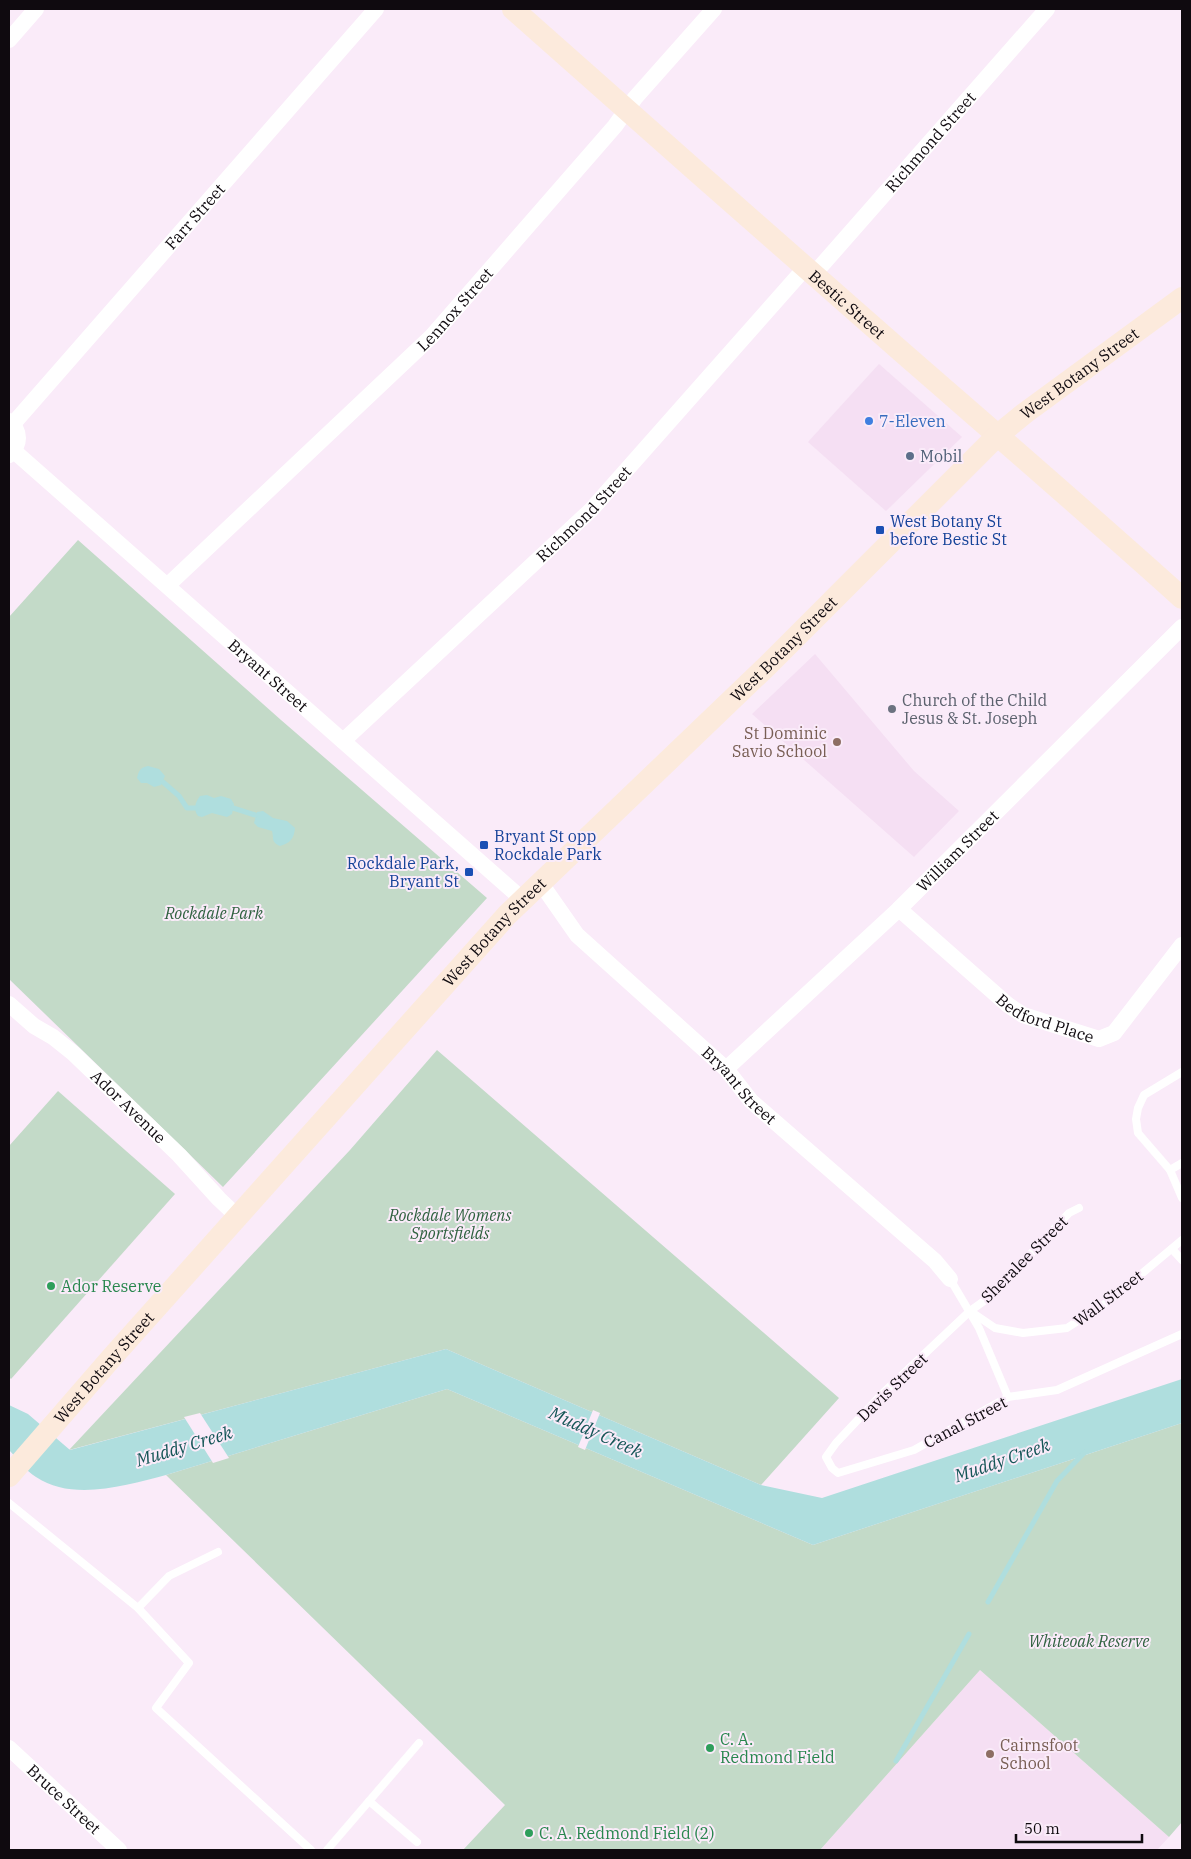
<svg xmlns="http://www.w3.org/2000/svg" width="1191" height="1859" viewBox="0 0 1191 1859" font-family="'IBM Plex Serif',serif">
	<rect width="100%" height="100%" fill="#faebf9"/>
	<g fill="#f5dff3">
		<polygon points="879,364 962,437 886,511 808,442"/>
		<polygon points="815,654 914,771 959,811 914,857 752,714"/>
		<polygon points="980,1670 1169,1837 1157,1850 820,1850"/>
	</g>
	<g fill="#c3dac8">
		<polygon points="78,540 281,720 487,898 223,1187 9,979 9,617"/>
		<polygon points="437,1050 839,1398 761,1485 446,1349 69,1450 350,1150"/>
		<polygon points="58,1091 175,1194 11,1379 9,1377 9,1146"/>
		<polygon points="447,1389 813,1545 1182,1423 1182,1822 1169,1837 980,1670 820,1850 463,1850 505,1805 166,1475"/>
	</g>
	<g fill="#afdede">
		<path d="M148 766 159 769 165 776 161 785 154 787 147 783H141L137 778C139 770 140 768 148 766Z"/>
		<path d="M207 795 214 798 221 796 231 799 234 804 232 814 227 817 212 813 202 817 198 816C193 809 195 803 200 796Z"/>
		<path d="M263 811 273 818 287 821 295 828C294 839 290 843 280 846 271 842 274 839 272 831L258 827 254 823 257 812Z"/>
		<path d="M446 1349 761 1485 822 1498 1182 1379V1423L813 1545 447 1389 166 1475C127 1485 73 1502 36 1477 26 1471 17 1458 9 1450V1405L28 1414 70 1450Z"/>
	</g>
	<g fill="#faebf9">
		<polygon points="593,1410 600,1413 585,1450 578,1447"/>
		<polygon points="200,1413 229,1458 213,1463 184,1417"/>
	</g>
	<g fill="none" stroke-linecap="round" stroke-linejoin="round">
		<g stroke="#afdede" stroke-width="5">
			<polyline points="163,782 179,796 187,808 195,808"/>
			<polyline points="233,808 255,815"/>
			<polyline points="988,1602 1057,1481 1085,1452"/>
			<polyline points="896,1761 969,1634"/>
		</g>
		<g stroke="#fff" stroke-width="8">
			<polyline points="1182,1072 1144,1095 1138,1108 1136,1119 1138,1133 1170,1170 1182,1198"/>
			<polyline points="1170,1170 1182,1163"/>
			<polyline points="1079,1208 1069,1213 991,1296 970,1311 883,1393 836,1443 826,1457 832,1468 838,1473 914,1450 1008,1397 1057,1390 1182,1334"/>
			<polyline points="1172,1249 1182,1260"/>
			<polyline points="950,1279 979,1328 1008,1397"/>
			<polyline points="970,1311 995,1328 1023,1333 1067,1328 1109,1301 1182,1240"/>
			<polyline points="9,1503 138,1608 189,1663 156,1708 311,1850"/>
			<polyline points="138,1608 169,1576 218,1552"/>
			<polyline points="369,1801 417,1842"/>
			<polyline points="327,1850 419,1743"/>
		</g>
		<g stroke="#fff" stroke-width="16">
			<polyline points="9,40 36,9"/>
			<path id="s1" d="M814 274 1047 9"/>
			<path d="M9 421C21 431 21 445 9 455"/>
			<path id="s2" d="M13 424 376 9"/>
			<path id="s3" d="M14 451 522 899"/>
			<path id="s4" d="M168 585 432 336 615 126 635 98 714 9"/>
			<path id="s5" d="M343 741 591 510 806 267"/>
			<path id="s6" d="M540 882 577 935 726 1069 751 1101 935 1261 950 1279"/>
			<path id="s7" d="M899 909 1008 1005 1023 1015 1099 1039 1114 1033 1182 945"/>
			<path id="s8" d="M9 1004 34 1026 53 1037 73 1053 179 1155 219 1199 238 1217"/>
			<path id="s9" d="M726 1069 899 909 1182 627"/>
			<path id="s10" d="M9 1748 119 1850"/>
		</g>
		<g stroke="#fceadc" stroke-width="22">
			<path id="s11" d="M513 9C643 124 772 239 903 353 996 434 1090 515 1182 598"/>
			<path id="s12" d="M9 1476 114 1355 507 915 767 666 998 435 1025 413 1182 298"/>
		</g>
	</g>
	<circle fill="#3f7fe0" stroke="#faebf9" stroke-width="2" cx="869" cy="421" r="5"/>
	<circle fill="#5c6f8a" stroke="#faebf9" stroke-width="2" cx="910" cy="456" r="5"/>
	<g fill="#1a4fb4" stroke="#faebf9" stroke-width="2">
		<rect x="875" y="525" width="10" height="10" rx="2.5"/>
		<rect x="479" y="840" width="10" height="10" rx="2.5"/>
		<rect x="464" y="867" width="10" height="10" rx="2.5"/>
	</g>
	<circle fill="#6b7280" stroke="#faebf9" stroke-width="2" cx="892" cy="709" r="5"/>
	<g fill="#8d6e63" stroke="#faebf9" stroke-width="2">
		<circle cx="837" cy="742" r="5"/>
		<circle cx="990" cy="1754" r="5"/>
	</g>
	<g fill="#2e9e5b" stroke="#faebf9" stroke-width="2">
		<circle cx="51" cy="1286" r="5"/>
		<circle cx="710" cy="1748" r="5"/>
		<circle cx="529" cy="1833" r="5"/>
	</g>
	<g text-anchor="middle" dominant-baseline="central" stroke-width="4" stroke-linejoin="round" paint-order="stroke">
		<g font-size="16" fill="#0f0a0f" stroke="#faebf9">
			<text stroke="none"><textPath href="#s1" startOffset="176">Richmond Street</textPath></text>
			<text stroke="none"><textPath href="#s2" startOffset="276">Farr Street</textPath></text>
			<text stroke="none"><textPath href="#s11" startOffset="446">Bestic Street</textPath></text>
			<text stroke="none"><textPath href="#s4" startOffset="398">Lennox Street</textPath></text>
			<text stroke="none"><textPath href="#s12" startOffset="1539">West Botany Street</textPath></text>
			<text stroke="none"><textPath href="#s5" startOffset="331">Richmond Street</textPath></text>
			<text stroke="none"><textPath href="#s12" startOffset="1134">West Botany Street</textPath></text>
			<text stroke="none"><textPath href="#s3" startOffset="339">Bryant Street</textPath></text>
			<text stroke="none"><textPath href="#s9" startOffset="318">William Street</textPath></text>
			<text stroke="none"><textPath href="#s12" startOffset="729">West Botany Street</textPath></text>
			<text stroke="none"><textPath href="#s7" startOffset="185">Bedford Place</textPath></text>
			<text stroke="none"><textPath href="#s6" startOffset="286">Bryant Street</textPath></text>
			<text stroke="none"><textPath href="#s8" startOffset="158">Ador Avenue</textPath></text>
			<text transform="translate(1024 1259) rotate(-45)">Sheralee Street</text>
			<text transform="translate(1108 1298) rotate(-37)">Wall Street</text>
			<text stroke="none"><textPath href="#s12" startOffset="144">West Botany Street</textPath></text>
			<text transform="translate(892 1387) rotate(-44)">Davis Street</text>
			<text transform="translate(965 1422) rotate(-28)">Canal Street</text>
			<text stroke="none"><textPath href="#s10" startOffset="75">Bruce Street</textPath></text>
		</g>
		<g font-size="16" fill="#366cbe" stroke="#faebf9" text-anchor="start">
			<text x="879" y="421">7-Eleven</text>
		</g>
		<g font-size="16" fill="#4e5e75" stroke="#faebf9" text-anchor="start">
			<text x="920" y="456">Mobil</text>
		</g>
		<g font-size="16" fill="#164399" stroke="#faebf9" text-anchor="start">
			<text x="890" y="521">West Botany St<tspan x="890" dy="18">before Bestic St</tspan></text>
			<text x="494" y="836">Bryant St opp<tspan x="494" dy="18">Rockdale Park</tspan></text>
			<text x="459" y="863" text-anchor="end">Rockdale Park,<tspan x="459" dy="18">Bryant St</tspan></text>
		</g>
		<g font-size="16" fill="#5b616d" stroke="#faebf9" text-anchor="start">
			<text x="902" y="700">Church of the Child<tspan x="902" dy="18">Jesus &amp; St. Joseph</tspan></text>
		</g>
		<g font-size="16" fill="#785e54" stroke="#faebf9" text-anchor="end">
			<text x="827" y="733">St Dominic<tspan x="827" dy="18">Savio School</tspan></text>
			<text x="1000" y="1745" text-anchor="start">Cairnsfoot<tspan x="1000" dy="18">School</tspan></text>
		</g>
		<g font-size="16" font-style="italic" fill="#306240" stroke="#faebf9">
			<text x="214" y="913">Rockdale Park</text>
			<text x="450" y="1215">Rockdale Womens<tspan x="450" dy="18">Sportsfields</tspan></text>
			<text x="1089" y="1641">Whiteoak Reserve</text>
		</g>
		<g font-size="16" fill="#27864d" stroke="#faebf9" text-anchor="start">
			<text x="61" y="1286">Ador Reserve</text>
			<text x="720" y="1739">C. A.<tspan x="720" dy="18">Redmond Field</tspan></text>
			<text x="539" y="1833">C. A. Redmond Field (2)</text>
		</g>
		<g font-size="18" font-style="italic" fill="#155657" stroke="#faebf9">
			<text transform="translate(596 1432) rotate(24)">Muddy Creek</text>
			<text transform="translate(184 1446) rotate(-17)">Muddy Creek</text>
			<text transform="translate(1002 1460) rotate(-19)">Muddy Creek</text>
		</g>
	</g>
	<rect width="1191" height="1859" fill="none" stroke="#0f0a0f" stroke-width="20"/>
	<path d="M1016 1834v8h126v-8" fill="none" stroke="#0f0a0f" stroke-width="2.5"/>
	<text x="1024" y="1834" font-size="15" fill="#0f0a0f" stroke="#faebf9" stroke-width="4" paint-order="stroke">50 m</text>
</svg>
